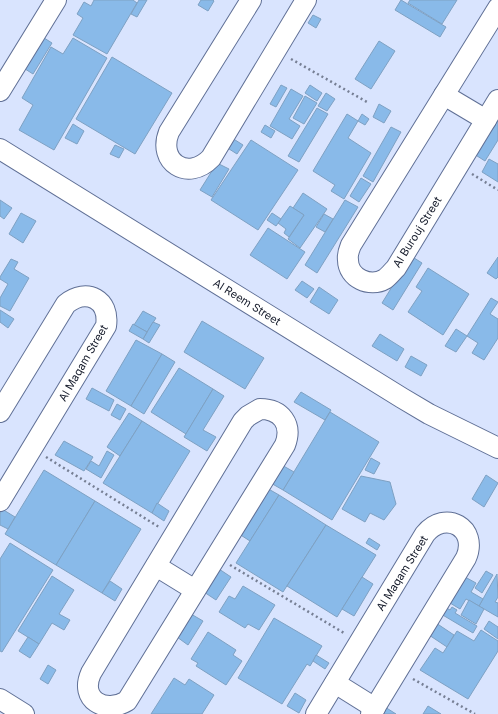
<svg xmlns="http://www.w3.org/2000/svg" width="498" height="714" viewBox="0 0 498 714" font-family="Inter,sans-serif">
	<rect width="100%" height="100%" fill="#d9e4fe"/>
	<g fill="#89bae9" stroke="#7ea1c3">
		<polygon points="94,0 133,0 137,3 107,54 73,35 83,18 77,14 84,2 91,6"/>
		<polygon points="139,0 147,0 137,17 131,14"/>
		<polygon points="201,0 213,0 214,1 208,11 198,5"/>
		<polygon points="401,0 446,27 440,37 395,10"/>
		<polygon points="410,0 457,0 442,24 408,3"/>
		<polygon points="313,15 321,19 316,28 308,23"/>
		<polygon points="41,36 52,43 33,74 22,67"/>
		<polygon points="73,38 107,58 54,150 19,130 33,105 22,98 51,47 63,54"/>
		<polygon points="379,41 395,51 371,89 355,79"/>
		<polygon points="112,57 172,93 135,154 76,119"/>
		<polygon points="281,85 287,88 276,107 270,104"/>
		<polygon points="310,85 322,93 317,101 305,93"/>
		<polygon points="291,89 303,96 289,119 300,126 292,139 270,126"/>
		<polygon points="326,93 335,99 327,111 318,106"/>
		<polygon points="305,96 317,103 304,124 293,118"/>
		<polygon points="379,104 391,111 384,123 373,117"/>
		<polygon points="317,108 328,114 299,162 288,156"/>
		<polygon points="347,114 358,121 348,138 371,153 344,199 331,191 335,185 313,171"/>
		<polygon points="362,114 369,119 365,125 358,121"/>
		<polygon points="498,114 498,140 485,161 474,154"/>
		<polygon points="73,124 84,131 77,144 65,138"/>
		<polygon points="265,125 275,131 271,138 261,132"/>
		<polygon points="391,127 401,132 373,182 363,176"/>
		<polygon points="232,138 243,145 237,154 226,147"/>
		<polygon points="251,140 298,170 258,230 211,200"/>
		<polygon points="115,145 124,149 119,158 110,154"/>
		<polygon points="489,159 498,164 498,182 482,172"/>
		<polygon points="217,163 229,169 212,197 200,190"/>
		<polygon points="361,178 371,184 359,202 350,196"/>
		<polygon points="303,193 327,209 300,248 288,239 304,215 293,208"/>
		<polygon points="0,200 12,208 4,219 0,216"/>
		<polygon points="345,200 358,207 317,273 305,265"/>
		<polygon points="290,206 304,215 289,237 284,233 286,229 278,223"/>
		<polygon points="21,213 36,221 23,243 9,234"/>
		<polygon points="272,213 281,219 276,226 267,220"/>
		<polygon points="324,214 333,219 325,232 316,227"/>
		<polygon points="268,228 305,252 287,279 250,255"/>
		<polygon points="411,256 422,263 393,310 382,303"/>
		<polygon points="498,257 498,277 496,279 487,273"/>
		<polygon points="11,259 18,262 14,269 29,278 10,311 0,306 0,298 8,284 0,279 0,277"/>
		<polygon points="428,268 469,294 443,335 408,312 422,291 416,287"/>
		<polygon points="302,281 314,289 307,298 295,290"/>
		<polygon points="319,287 338,300 329,314 310,302"/>
		<polygon points="491,298 498,302 490,314 498,319 498,338 484,360 472,353 478,343 467,336"/>
		<polygon points="0,310 14,319 8,328 0,322"/>
		<polygon points="143,311 156,318 147,332 134,325"/>
		<polygon points="202,321 264,358 245,389 184,352"/>
		<polygon points="153,322 160,325 149,343 143,339"/>
		<polygon points="133,324 147,332 143,339 129,331"/>
		<polygon points="456,329 467,336 456,352 445,346"/>
		<polygon points="380,334 404,349 397,361 372,346"/>
		<polygon points="136,340 162,354 131,406 106,391"/>
		<polygon points="162,354 175,362 144,414 131,406"/>
		<polygon points="411,356 427,365 421,376 405,367"/>
		<polygon points="179,368 213,389 186,434 151,412"/>
		<polygon points="92,388 114,400 109,411 86,399"/>
		<polygon points="213,389 224,396 203,430 216,437 207,451 184,437"/>
		<polygon points="301,392 331,410 325,420 294,402"/>
		<polygon points="117,404 126,409 120,420 111,415"/>
		<polygon points="330,412 379,442 332,520 283,490"/>
		<polygon points="129,413 142,421 120,456 107,447"/>
		<polygon points="142,421 190,451 152,513 103,483"/>
		<polygon points="64,441 93,457 84,471 55,455"/>
		<polygon points="107,451 114,455 101,478 86,469 91,461 99,466"/>
		<polygon points="371,458 380,463 374,474 365,470"/>
		<polygon points="280,464 294,472 283,490 269,482"/>
		<polygon points="44,470 95,501 56,565 5,534"/>
		<polygon points="486,475 498,483 484,507 472,499"/>
		<polygon points="361,476 390,482 396,504 384,520 370,513 365,522 342,509"/>
		<polygon points="265,487 279,495 250,541 236,532"/>
		<polygon points="279,495 326,525 283,592 236,563"/>
		<polygon points="95,501 141,529 102,593 56,565"/>
		<polygon points="157,503 169,511 164,521 152,513"/>
		<polygon points="2,509 15,517 8,529 0,525 0,514"/>
		<polygon points="326,525 376,555 337,617 287,586"/>
		<polygon points="369,538 380,545 377,550 366,543"/>
		<polygon points="10,543 53,570 2,652 0,651 0,559"/>
		<polygon points="219,569 231,577 216,600 204,592"/>
		<polygon points="486,571 493,575 482,593 475,588"/>
		<polygon points="497,574 498,597 495,602 498,603 498,617 479,606"/>
		<polygon points="52,576 74,590 59,614 70,620 64,630 52,623 39,644 18,631"/>
		<polygon points="362,577 373,584 354,616 342,609"/>
		<polygon points="465,577 476,583 471,592 483,599 479,606 466,599 460,609 450,603"/>
		<polygon points="110,581 122,589 115,601 102,593"/>
		<polygon points="243,586 275,605 259,630 248,624 245,628 219,612 229,596 235,599"/>
		<polygon points="469,600 484,609 476,624 461,615"/>
		<polygon points="445,607 450,610 452,607 457,610 455,613 477,626 473,633 441,614"/>
		<polygon points="191,614 203,621 188,645 177,637"/>
		<polygon points="274,618 322,646 310,666 307,664 282,704 238,678"/>
		<polygon points="489,621 498,627 498,639 484,629"/>
		<polygon points="436,623 454,635 447,647 429,635"/>
		<polygon points="481,630 498,641 498,651 468,699 420,670 435,648 443,653 457,631 474,641"/>
		<polygon points="208,632 236,650 233,655 242,661 226,685 196,666 198,663 191,659"/>
		<polygon points="28,637 39,644 30,658 19,651"/>
		<polygon points="316,655 329,663 325,669 313,661"/>
		<polygon points="48,665 56,670 48,684 40,679"/>
		<polygon points="174,678 185,685 189,679 214,695 202,714 151,714"/>
		<polygon points="295,693 306,700 299,713 287,706"/>
		<polygon points="428,706 441,714 423,714"/>
		<polygon points="385,707 396,714 381,714"/>
	</g>
	<g fill="none" stroke-linecap="round" stroke-linejoin="round">
		<defs>
			<g id="minor">
				<path d="M251 0 169 132C157 162 188 182 211 158L306 0"/>
				<path d="M498 8 351 245C349 250 347 254 348 260 348 278 370 288 385 279 389 276 392 272 396 268L498 100"/>
				<polyline points="0,91 56,0"/>
				<polyline points="444,95 486,120"/>
				<polyline points="0,149 402,398 429,414 498,448"/>
				<path d="M260 409C281 409 293 424 285 445L127 701C105 714 79 700 91 673L243 421 248 416Z"/>
				<path d="M0 412 66 304C87 287 110 300 106 326L0 501"/>
				<polyline points="156,566 195,590"/>
				<polyline points="335,683 375,708"/>
				<polyline points="0,699 24,714"/>
				<path d="M316 714 425 534C445 509 479 528 466 558L371 714"/>
			</g>
		</defs>
		<use href="#minor" stroke="#607096" stroke-width="22"/>
		<g stroke="#767f94" stroke-width="2.5" stroke-dasharray="2 3" stroke-linecap="butt">
			<polyline points="291,59 367,102"/>
			<polyline points="472,174 498,190"/>
			<polyline points="46,457 159,527"/>
			<polyline points="230,565 344,633"/>
			<polyline points="413,679 475,714"/>
		</g>
		<use href="#minor" stroke="#fff" stroke-width="20"/>
	</g>
	<g text-anchor="middle" dominant-baseline="central" stroke-width="3" stroke-linejoin="round" paint-order="stroke">
		<g font-size="11" fill="#131929" stroke="#fff">
			<text transform="translate(417 232) rotate(-58)">Al Burouj Street</text>
			<text transform="translate(247 302) rotate(32)">Al Reem Street</text>
			<text transform="translate(83 363) rotate(-60)">Al Maqam Street</text>
			<text transform="translate(402 573) rotate(-58)">Al Maqam Street</text>
		</g>
	</g>
</svg>
